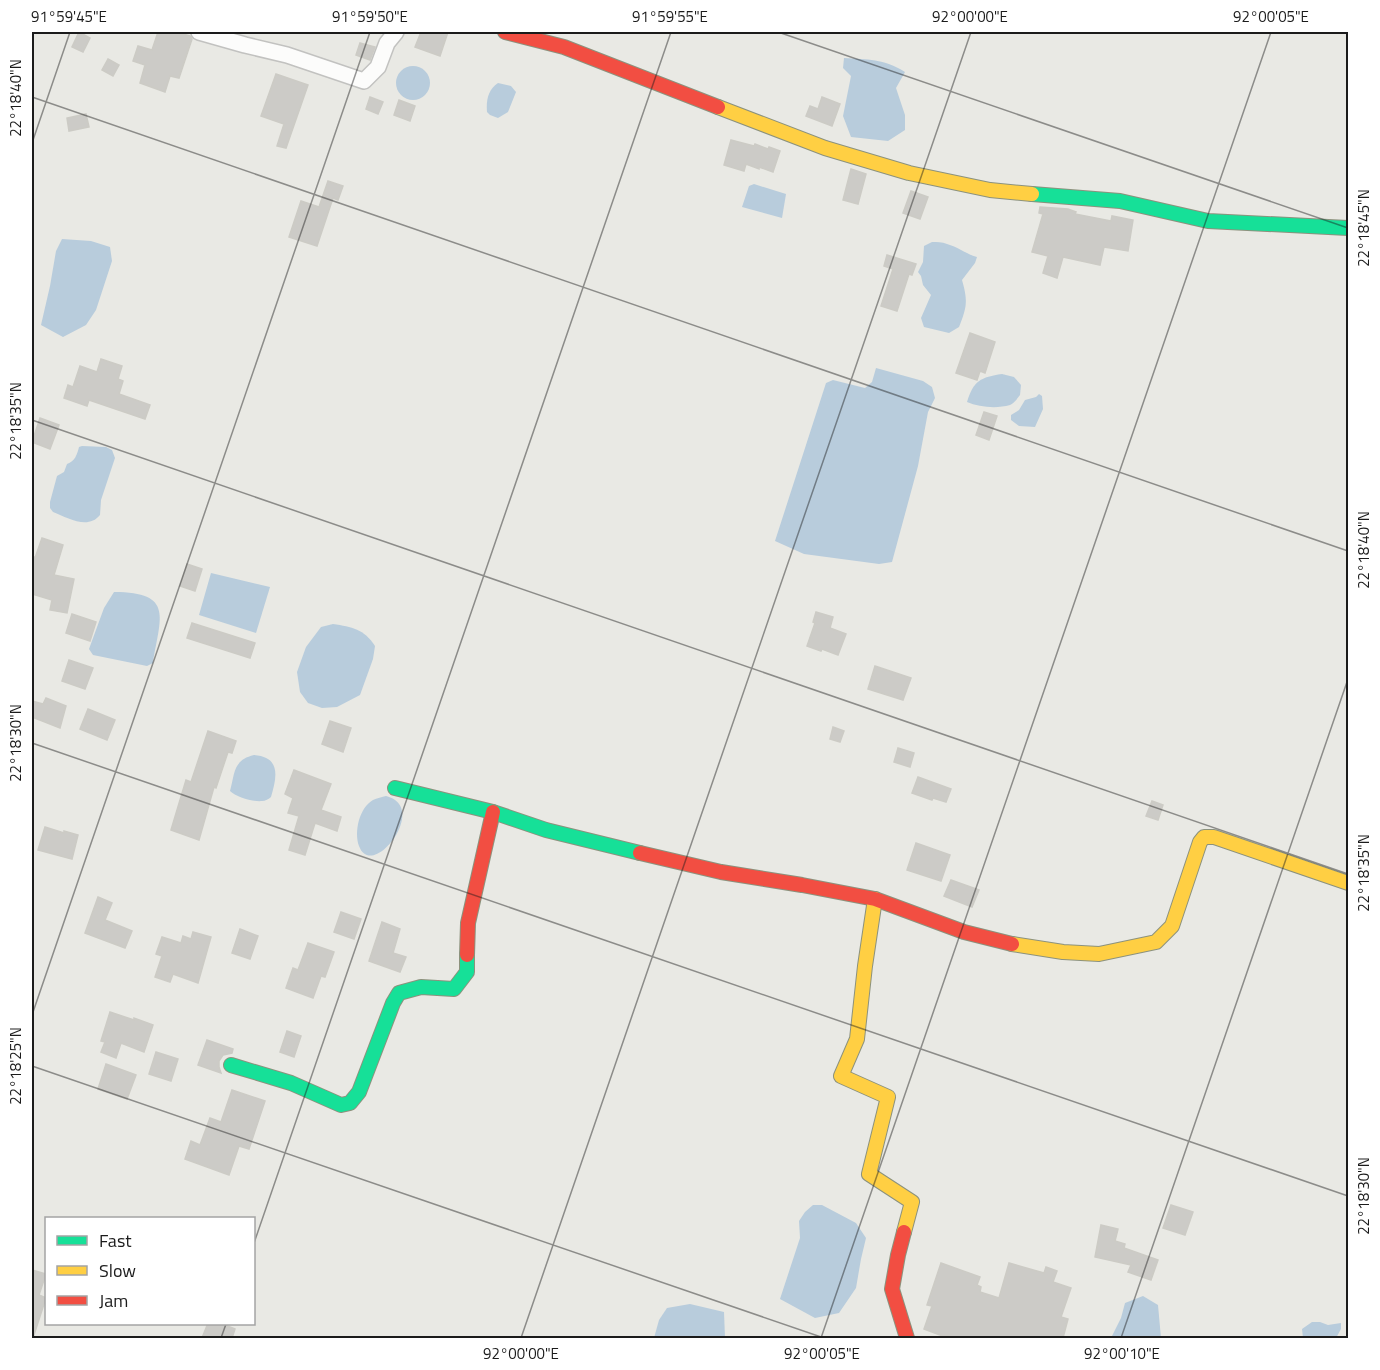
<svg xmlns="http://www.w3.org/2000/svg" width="1380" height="1370" viewBox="0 0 1380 1370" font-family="'Titillium Web',sans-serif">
	<rect width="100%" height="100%" fill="#e9e9e4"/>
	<g fill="#b8ccdc">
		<path d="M844 58C868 60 883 58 905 72L896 88 905 115V130L888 141 851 137 843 116 851 76 843 68Z"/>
		<circle cx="413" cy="83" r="17"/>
		<path d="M498 83 511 86 516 92 508 112 498 118 490 115 487 112C486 100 488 90 498 83Z"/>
		<polygon points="754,184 786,194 782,218 742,207 749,186"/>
		<polygon points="62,239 91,241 110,247 112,261 96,310 86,325 63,337 41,325 50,286 56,251"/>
		<path d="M932 242C937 242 942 242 947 244 958 247 966 254 977 257L975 263 962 280C968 301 967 307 959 327L949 333 924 327 921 318 931 295 923 285 921 276 918 272 923 262 924 246Z"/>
		<polygon points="876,368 923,381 932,387 935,398 928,412 918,466 892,562 879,564 804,554 775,541 826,383 833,380 865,388 872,382"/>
		<path d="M1002 374 1014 377 1021 385 1020 395C1017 399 1014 403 1010 405 996 409 979 407 967 402 973 381 981 377 1002 374Z"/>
		<polygon points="1039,394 1042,396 1043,409 1035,427 1019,426 1011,420 1011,415 1019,410 1025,400 1036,397"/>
		<path d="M82 446 106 447 112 450 115 458 101 500 100 515C88 530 68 518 53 512L50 508V502L57 476 64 472 67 464C75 461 77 455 79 447Z"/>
		<polygon points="211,573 270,587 256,633 199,615"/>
		<path d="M114 592C175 592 160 618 153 663L147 666 93 655 89 649 104 608Z"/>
		<path d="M333 624C352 627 364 629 375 646L373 659 360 695 337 707 322 708 308 703 300 692 297 672 306 647 321 627Z"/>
		<path d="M254 755C281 757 277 777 271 797 269 799 265 801 262 801 253 802 236 797 230 791 235 773 233 760 254 755Z"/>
		<path d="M386 796C389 797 393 798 395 800 421 818 371 879 359 846 354 832 359 808 373 800 377 798 382 797 386 796Z"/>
		<polygon points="813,1205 822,1205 856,1223 866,1238 861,1259 856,1288 839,1313 815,1318 780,1299 800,1238 799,1221 805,1212"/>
		<polygon points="1143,1296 1158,1305 1161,1338 1111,1338 1121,1318 1125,1303"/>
		<polygon points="690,1304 724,1312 725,1338 654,1338 659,1320 667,1308"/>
		<polygon points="1312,1322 1320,1322 1328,1325 1341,1323 1341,1329 1336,1338 1303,1338 1302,1329"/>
	</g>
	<g fill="#cccbc7" stroke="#cccbc5" stroke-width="1.5">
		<polygon points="79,32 90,38 83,52 72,47"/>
		<polygon points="158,32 176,32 190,36 192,39 179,78 170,76 165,92 140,83 145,65 133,61 138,46 152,50"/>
		<polygon points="421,32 448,32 440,56 415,47"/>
		<polygon points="360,43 375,47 370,60 356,55"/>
		<polygon points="108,59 119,65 113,76 102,70"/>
		<polygon points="276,74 308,85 286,148 277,146 284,124 261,116"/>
		<polygon points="370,97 383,102 378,114 366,109"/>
		<polygon points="822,97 840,104 832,126 806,116 810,106 818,109"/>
		<polygon points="399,100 415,106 410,121 394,115"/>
		<polygon points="86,114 89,127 69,131 67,118"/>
		<polygon points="731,140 754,146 755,144 768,149 769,147 780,151 773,172 759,167 759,169 746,164 744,171 724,165"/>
		<polygon points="851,169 866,174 858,204 843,200"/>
		<polygon points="328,181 343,186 338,200 333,198 317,246 289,237 301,201 319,207"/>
		<polygon points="911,191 928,197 920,219 903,213"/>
		<polygon points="1040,207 1068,209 1076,212 1075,214 1111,221 1112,216 1133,220 1128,251 1104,247 1100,265 1063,257 1057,278 1043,273 1048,256 1032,252 1043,214 1039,213"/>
		<polygon points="887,255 916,264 912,275 909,274 897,311 881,306 893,269 884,266"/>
		<polygon points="970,333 995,342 985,373 980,371 977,380 956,373"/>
		<polygon points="101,359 122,366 118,379 123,381 119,394 150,405 145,419 89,400 87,406 64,398 68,385 73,387 80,366 97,372"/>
		<polygon points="984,412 997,416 989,440 976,435"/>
		<polygon points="40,418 59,425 50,449 32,442"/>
		<polygon points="42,538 63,545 54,575 74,579 67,613 50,610 52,600 32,594 32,564 34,557 35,558"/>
		<polygon points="187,564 202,569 195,591 180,586"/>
		<polygon points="816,612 833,617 830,628 846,634 838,655 822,649 821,651 807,646 815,623 813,622"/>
		<polygon points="72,614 96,622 90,641 66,633"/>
		<polygon points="192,623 255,643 250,658 187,638"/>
		<polygon points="69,660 93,668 85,689 62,681"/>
		<polygon points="875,666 911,678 903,700 868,689"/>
		<polygon points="46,698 66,706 60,728 32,717 32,701 43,704"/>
		<polygon points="88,709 115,720 107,740 80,729"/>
		<polygon points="330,721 351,728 343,752 322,744"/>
		<polygon points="833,727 844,731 840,742 830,739"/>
		<polygon points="208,731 236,741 232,753 228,752 216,788 214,787 199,840 171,830 186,780 191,782"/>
		<polygon points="898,748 914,753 910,767 894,762"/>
		<polygon points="294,770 331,784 321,810 341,817 337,831 315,823 305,855 289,850 299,816 288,813 293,798 285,794"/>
		<polygon points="918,777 951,789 946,802 933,798 932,800 912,793"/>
		<polygon points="1152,801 1163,805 1158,820 1146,816"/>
		<polygon points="45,827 64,833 64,831 78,835 72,859 38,850"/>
		<polygon points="916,843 950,855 941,881 907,870"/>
		<polygon points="951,880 979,890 972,907 944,896"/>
		<polygon points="98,897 112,903 105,920 132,931 125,948 85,933"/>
		<polygon points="341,912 361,919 354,939 334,932"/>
		<polygon points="382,922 400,929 393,953 406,957 400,972 369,961"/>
		<polygon points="240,929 258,936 250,959 232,953"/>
		<polygon points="193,932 211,937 198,983 173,974 170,982 155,977 162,956 156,954 162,937 181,943 183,936 191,939"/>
		<polygon points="308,943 334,952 325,977 321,976 313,998 286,988 293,968 298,970"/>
		<polygon points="110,1012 134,1020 134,1018 153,1025 144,1052 121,1043 116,1058 101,1052 105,1042 101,1041"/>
		<polygon points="287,1031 301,1036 294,1057 280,1052"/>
		<polygon points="207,1040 233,1049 232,1053 223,1055 219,1061 219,1067 221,1073 198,1065"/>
		<polygon points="156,1052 178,1059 171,1081 149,1074"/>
		<polygon points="106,1064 136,1075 127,1099 98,1089"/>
		<polygon points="232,1090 265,1101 249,1149 239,1146 229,1175 185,1159 191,1141 200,1145 210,1118 221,1122"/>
		<polygon points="1171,1205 1193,1212 1185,1235 1163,1228"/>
		<polygon points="1101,1225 1118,1229 1115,1241 1125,1244 1124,1248 1158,1260 1151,1280 1128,1272 1131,1265 1095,1257"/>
		<polygon points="941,1263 980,1277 977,1285 981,1287 980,1292 999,1298 1009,1263 1044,1273 1046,1267 1057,1271 1053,1282 1071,1288 1061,1317 1068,1319 1063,1338 956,1338 945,1335 945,1337 924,1329 932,1306 927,1305"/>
		<polygon points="32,1270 46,1274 39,1295 46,1298 33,1338 32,1338"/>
		<polygon points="208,1323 220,1323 235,1329 232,1338 202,1338"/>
	</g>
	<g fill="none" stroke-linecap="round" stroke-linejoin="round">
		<defs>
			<polyline id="street" points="199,32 245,45 287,55 364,81 378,67 387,43 396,32"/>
			<g id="fast">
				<polyline points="1032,194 1120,201 1208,221 1348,228"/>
				<polyline points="395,788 493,812 546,830 640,853"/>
				<polyline points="231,1065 291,1083 341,1105 350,1103 359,1092 393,1003 399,993 421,987 454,989 467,972 467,955"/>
			</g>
			<g id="slow">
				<polyline points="718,107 825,148 909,173 990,190 1032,194"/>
				<polyline points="875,899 865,966 857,1039 841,1076 888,1097 869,1174 912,1202 904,1232"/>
				<polyline points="1012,944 1063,952 1099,954 1156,942 1172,926 1200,842 1204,837 1214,837 1348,883"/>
			</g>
			<g id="jam">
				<polyline points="505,32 564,47 718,107"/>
				<polyline points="640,853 721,872 802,885 875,899 964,932 1012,944"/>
				<polyline points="467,955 468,923 493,812"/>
				<polyline points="904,1232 898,1255 892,1289 907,1338"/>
			</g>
		</defs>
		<use href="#street" stroke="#c2c2c0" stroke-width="18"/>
		<use href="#fast" stroke="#8c927d" stroke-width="16"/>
		<use href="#slow" stroke="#8c927d" stroke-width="16"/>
		<use href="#jam" stroke="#8c927d" stroke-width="16"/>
		<use href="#street" stroke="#fcfcfb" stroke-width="15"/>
		<use href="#fast" stroke="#16e098" stroke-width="14"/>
		<use href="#slow" stroke="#ffcf43" stroke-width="14"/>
		<use href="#jam" stroke="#f24e42" stroke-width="14"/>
	</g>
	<path fill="none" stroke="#1b1b1b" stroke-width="1.5" stroke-opacity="0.45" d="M778 32 1348 228M32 97 1348 551M32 143 70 32M32 420 1348 874M32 743 1348 1196M32 1015 370 32M32 1066 824 1338M254 1243 671 32M221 1338 226 1324M521 1338 971 32M821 1338 1271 32M1121 1338 1348 679"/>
	<rect width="1380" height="1370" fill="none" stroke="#ffffff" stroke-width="66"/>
	<rect x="45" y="1217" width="210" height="108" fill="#ffffff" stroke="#a4a4a4" stroke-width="1.5"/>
	<rect x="57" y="1236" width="30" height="9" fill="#16e098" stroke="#a4a4a4" stroke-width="1.5"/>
	<text x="99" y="1247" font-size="18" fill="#1b1b1b">Fast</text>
	<rect x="57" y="1266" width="30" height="9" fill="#ffcf43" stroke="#a4a4a4" stroke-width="1.5"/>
	<text x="99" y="1277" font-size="18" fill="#1b1b1b">Slow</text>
	<rect x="57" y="1296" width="30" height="9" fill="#f24e42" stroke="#a4a4a4" stroke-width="1.5"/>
	<text x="99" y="1307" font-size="18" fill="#1b1b1b">Jam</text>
	<rect x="33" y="33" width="1314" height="1304" fill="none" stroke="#1b1b1b" stroke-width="2"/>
	<g font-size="15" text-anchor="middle" fill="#1b1b1b">
		<text x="69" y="22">91°59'45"E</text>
		<text x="370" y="22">91°59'50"E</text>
		<text x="670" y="22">91°59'55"E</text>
		<text x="970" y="22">92°00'00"E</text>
		<text x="1271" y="22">92°00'05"E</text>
		<text transform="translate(16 98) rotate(-90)" y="5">22°18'40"N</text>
		<text transform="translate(1364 228) rotate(-90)" y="5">22°18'45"N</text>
		<text transform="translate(16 421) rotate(-90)" y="5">22°18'35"N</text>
		<text transform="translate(1364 550) rotate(-90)" y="5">22°18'40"N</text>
		<text transform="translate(16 743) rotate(-90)" y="5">22°18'30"N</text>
		<text transform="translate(1364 873) rotate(-90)" y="5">22°18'35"N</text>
		<text transform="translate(16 1066) rotate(-90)" y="5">22°18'25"N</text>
		<text transform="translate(1364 1196) rotate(-90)" y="5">22°18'30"N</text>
		<text x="521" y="1359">92°00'00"E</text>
		<text x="822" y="1359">92°00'05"E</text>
		<text x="1122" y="1359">92°00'10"E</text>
	</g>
</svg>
